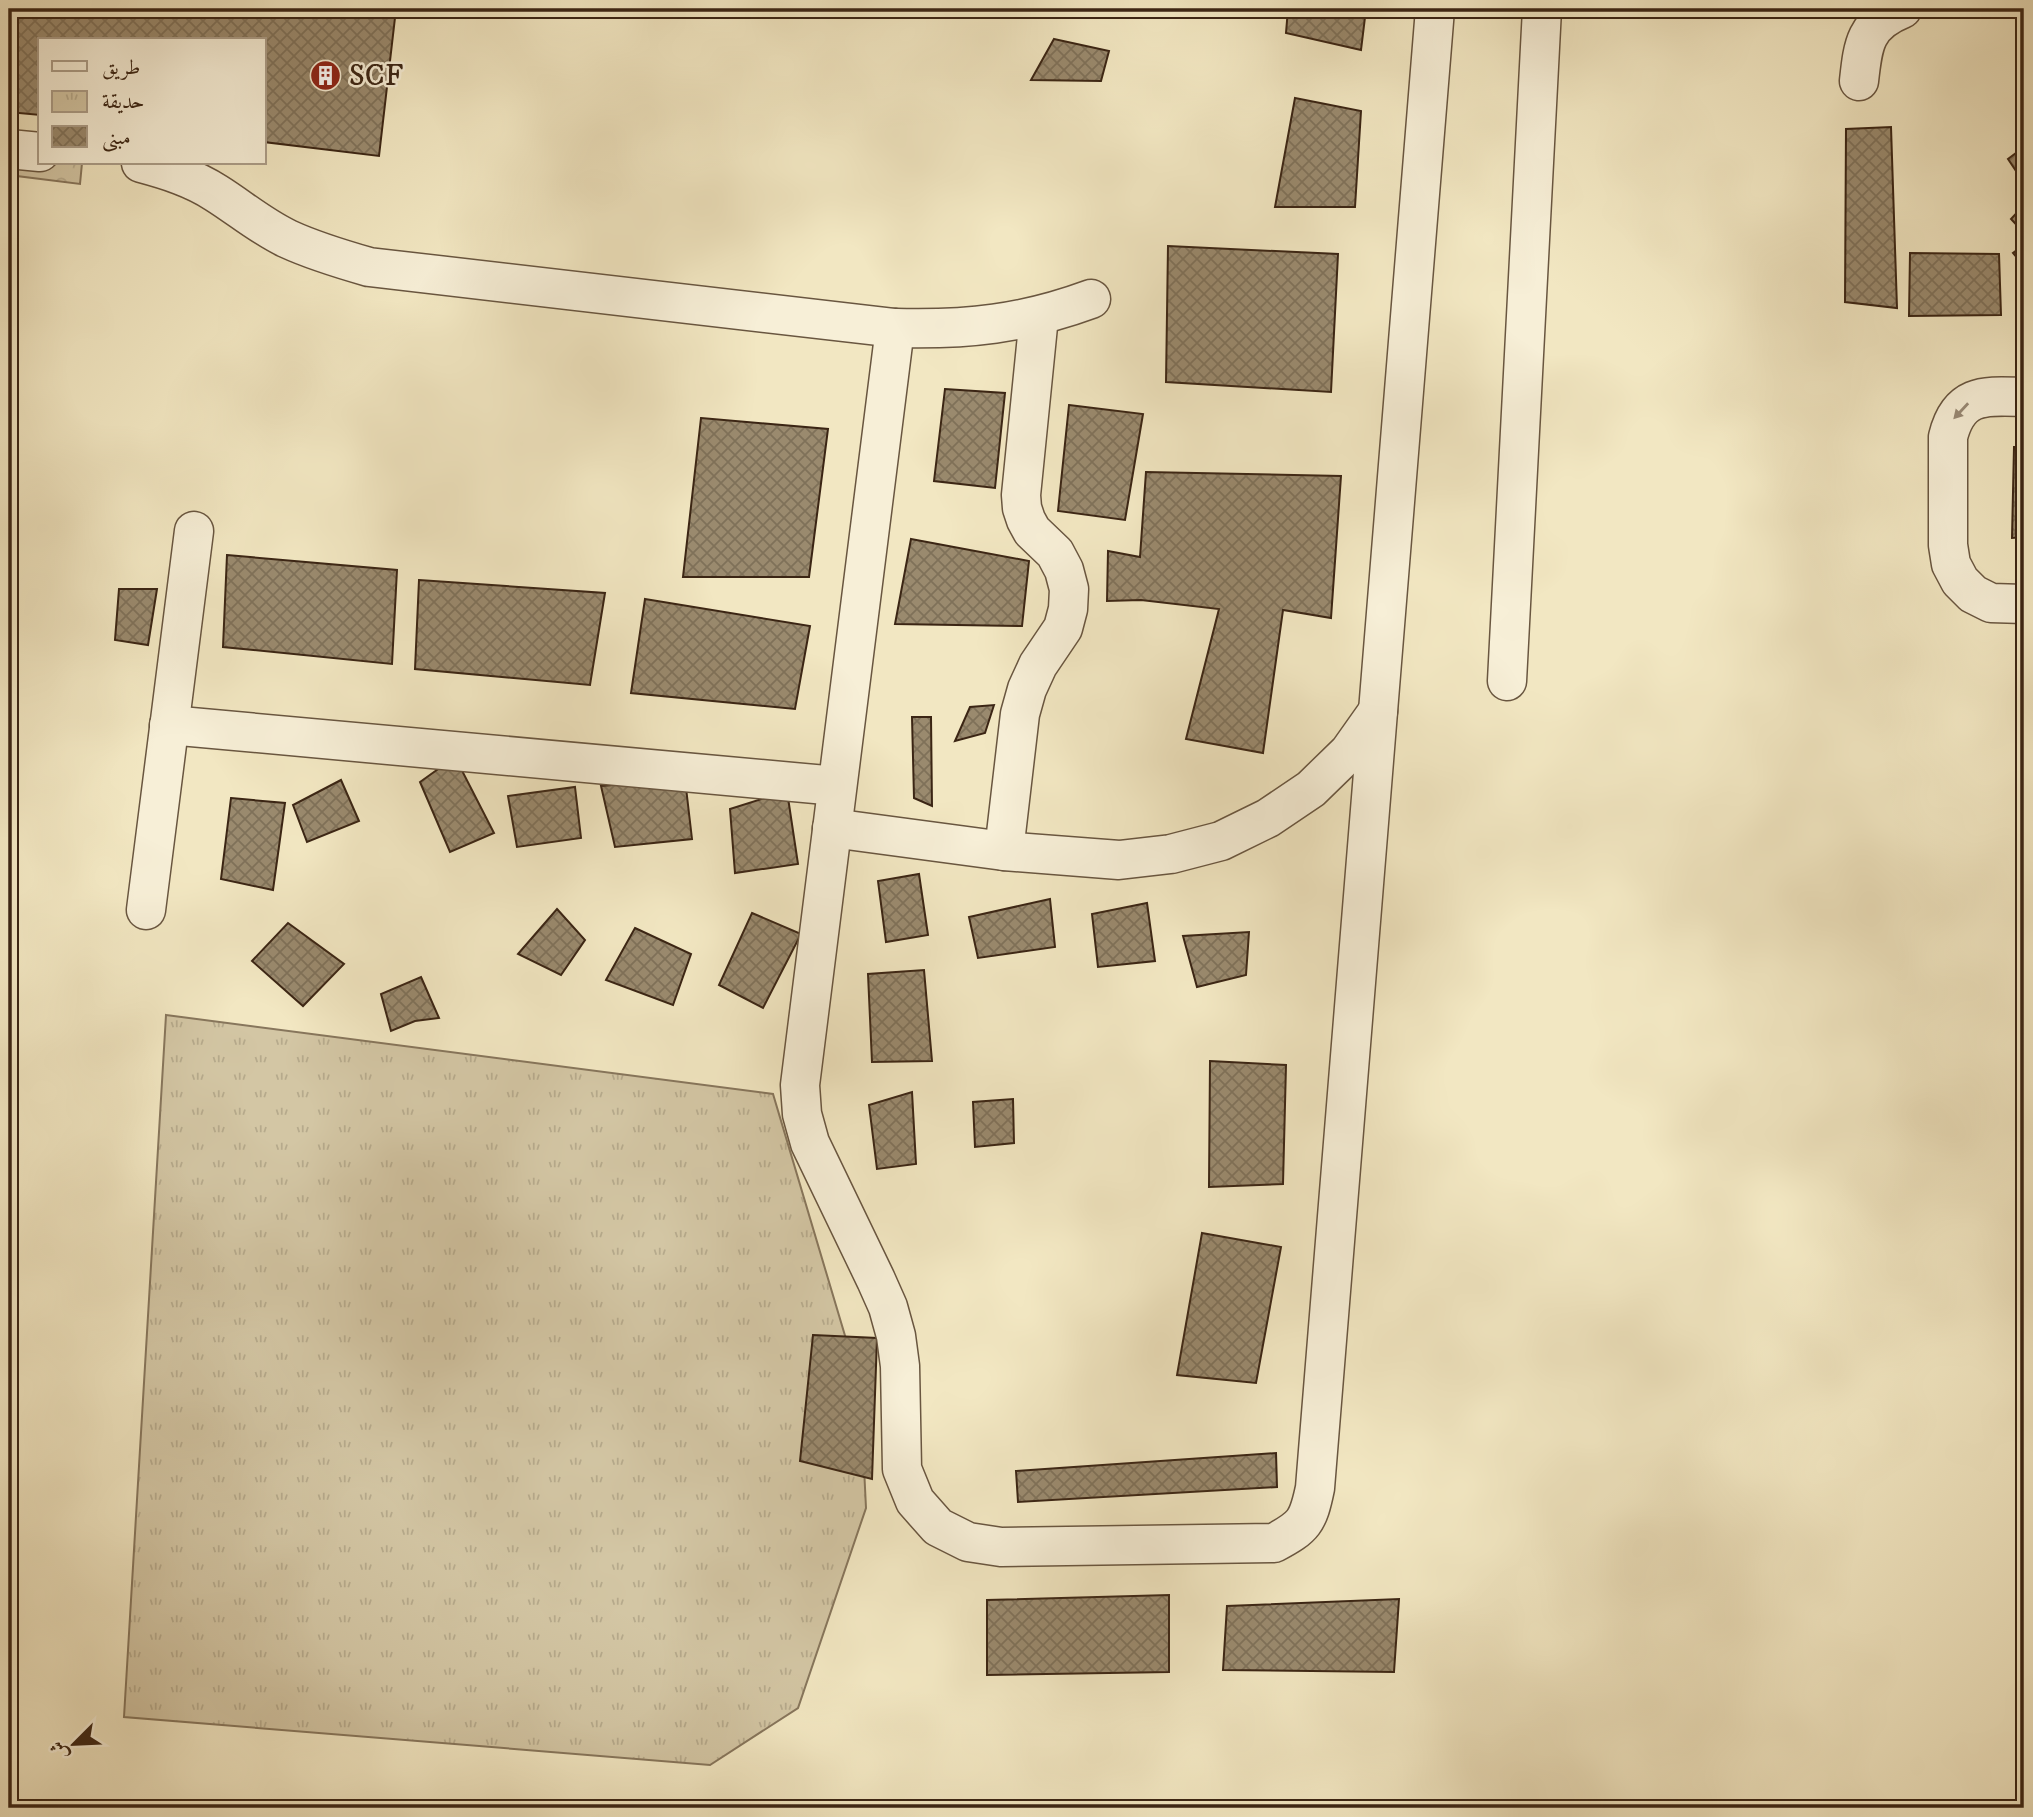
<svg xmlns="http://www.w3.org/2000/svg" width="2033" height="1817" viewBox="0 0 2033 1817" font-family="'IM FELL DW Pica',Amiri,serif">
	<defs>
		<pattern id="forest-crowns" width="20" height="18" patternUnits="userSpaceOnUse" patternTransform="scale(1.75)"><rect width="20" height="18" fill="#d3c6a4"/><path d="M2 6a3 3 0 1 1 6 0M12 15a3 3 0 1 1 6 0" fill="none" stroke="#b6aa8c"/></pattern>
		<pattern id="park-tufts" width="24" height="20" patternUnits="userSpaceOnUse" patternTransform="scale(1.75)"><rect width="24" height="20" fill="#d3c6a4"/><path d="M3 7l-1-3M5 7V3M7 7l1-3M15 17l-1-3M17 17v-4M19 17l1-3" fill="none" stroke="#b6aa8c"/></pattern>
		<pattern id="building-cross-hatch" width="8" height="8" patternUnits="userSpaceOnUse" patternTransform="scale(1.75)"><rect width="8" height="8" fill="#9a8a6e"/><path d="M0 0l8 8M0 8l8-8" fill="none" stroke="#7f7159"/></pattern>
	</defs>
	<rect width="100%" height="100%" fill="#f2e7c2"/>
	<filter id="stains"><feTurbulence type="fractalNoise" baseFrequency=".00286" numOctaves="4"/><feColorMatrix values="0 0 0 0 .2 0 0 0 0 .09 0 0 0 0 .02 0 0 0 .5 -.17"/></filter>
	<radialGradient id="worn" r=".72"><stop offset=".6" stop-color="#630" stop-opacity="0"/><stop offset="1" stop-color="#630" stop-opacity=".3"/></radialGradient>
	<polygon fill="url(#forest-crowns)" stroke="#87765c" stroke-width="2" points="9,147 40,163 82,163 80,184 9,175"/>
	<polygon fill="url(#park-tufts)" stroke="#87765c" stroke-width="2" points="166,1015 773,1094 860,1386 866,1508 798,1708 710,1765 124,1717"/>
	<g fill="url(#building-cross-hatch)" stroke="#3b2514" stroke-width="2">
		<polygon points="9,9 396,9 379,156 264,142 264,40 40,40 40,115 9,112"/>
		<polygon points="1288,9 1366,9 1361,50 1286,33"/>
		<polygon points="1054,39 1109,51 1101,81 1031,80"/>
		<polygon points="1295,98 1361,111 1355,207 1275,207"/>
		<polygon points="1891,127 1897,308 1845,302 1846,129"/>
		<polygon points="2024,147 2024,183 2008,159"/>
		<polygon points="2024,205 2024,233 2011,219"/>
		<polygon points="2024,245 2024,266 2013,253"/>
		<polygon points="1168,246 1338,254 1331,392 1166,382"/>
		<polygon points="1910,253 1999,254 2001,315 1909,316"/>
		<polygon points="945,389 1005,393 995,488 934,481"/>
		<polygon points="1069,405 1143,414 1125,520 1058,511"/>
		<polygon points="701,418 828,429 809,577 683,577"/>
		<polygon points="2014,447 2024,447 2024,537 2012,538"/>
		<polygon points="1146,472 1341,476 1331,618 1283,610 1263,753 1186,739 1219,609 1141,600 1107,601 1108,551 1140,557"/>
		<polygon points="911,539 1029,561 1022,626 895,624"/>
		<polygon points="227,555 397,570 392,664 223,647"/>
		<polygon points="419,580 605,593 590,685 415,669"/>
		<polygon points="119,589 157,589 148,645 115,640"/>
		<polygon points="645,599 810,626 795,709 631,693"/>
		<polygon points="994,705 985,733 955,741 970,707"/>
		<polygon points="912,717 931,717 932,806 914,798"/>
		<polygon points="455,757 494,833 450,852 420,782"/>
		<polygon points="685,779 692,839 615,847 601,786"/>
		<polygon points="341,780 359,821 307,842 293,805"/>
		<polygon points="575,787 581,838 517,847 508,796"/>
		<polygon points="787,791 798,864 735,873 730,809"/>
		<polygon points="231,798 285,803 273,890 221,879"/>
		<polygon points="919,874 928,935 886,942 878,881"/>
		<polygon points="1050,899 1055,947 978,958 969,917"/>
		<polygon points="1147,903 1155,961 1098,967 1092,914"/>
		<polygon points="557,909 585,940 561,975 518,954"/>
		<polygon points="752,913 801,934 763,1008 719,985"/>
		<polygon points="288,923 344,964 303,1006 252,961"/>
		<polygon points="635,928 691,954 673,1005 606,980"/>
		<polygon points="1249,932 1246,975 1197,987 1183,936"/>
		<polygon points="924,970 932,1061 872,1062 868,974"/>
		<polygon points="421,977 439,1018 415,1021 391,1031 381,994"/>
		<polygon points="1210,1061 1286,1065 1283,1184 1209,1187"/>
		<polygon points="912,1092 916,1164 877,1169 869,1105"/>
		<polygon points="1013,1099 1014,1143 975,1147 973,1102"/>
		<polygon points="1202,1233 1281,1247 1256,1383 1177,1375"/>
		<polygon points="813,1335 877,1338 872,1479 800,1461"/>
		<polygon points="1276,1453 1277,1487 1018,1502 1016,1471"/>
		<polygon points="1169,1595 1169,1672 987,1675 987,1600"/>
		<polygon points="1399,1599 1394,1672 1223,1670 1227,1606"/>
	</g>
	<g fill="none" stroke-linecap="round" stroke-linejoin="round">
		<defs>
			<g id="minor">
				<path d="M1859 81C1863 44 1865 24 1902 9"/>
				<polyline points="9,149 40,152"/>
				<path d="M141 163C167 170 193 178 216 193 240 208 262 227 288 239 314 251 341 259 369 267L895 328C967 330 1023 324 1091 299"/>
				<path d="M895 328 800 1085 802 1114 810 1143 876 1280 888 1307 896 1336 900 1366 902 1469 915 1501 938 1527 968 1542 1001 1547 1274 1543C1304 1527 1308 1522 1315 1488L1435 9"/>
				<path d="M2024 397C1986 396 1959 392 1948 437V545L1951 564 1960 581 1973 594 1991 603 2024 604"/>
				<polyline points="1507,681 1542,9"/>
				<polyline points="169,725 837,786"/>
				<polyline points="832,828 1004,851 1119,860 1171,854 1221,841 1268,818 1311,789 1349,752 1378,711"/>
				<polyline points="1004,851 1020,714 1027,689 1038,665 1063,628 1068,609 1069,589 1064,570 1055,553 1032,531 1026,520 1022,508 1021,495 1039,316"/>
				<polyline points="146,910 194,531"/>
			</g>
		</defs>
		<use href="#minor" stroke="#695640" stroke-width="41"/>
		<use href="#minor" stroke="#f7efd7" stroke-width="38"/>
	</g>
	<defs><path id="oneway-solid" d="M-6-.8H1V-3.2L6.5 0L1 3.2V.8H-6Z" transform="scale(1.75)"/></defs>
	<use fill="#998a76" href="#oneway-solid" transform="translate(1961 411) rotate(133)"/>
	<defs>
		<symbol id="building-disc" viewBox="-11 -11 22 22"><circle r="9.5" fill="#8f2418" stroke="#f7efd7"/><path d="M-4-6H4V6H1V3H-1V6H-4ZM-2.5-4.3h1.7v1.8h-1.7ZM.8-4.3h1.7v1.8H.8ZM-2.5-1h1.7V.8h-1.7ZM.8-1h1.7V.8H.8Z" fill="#fff"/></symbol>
	</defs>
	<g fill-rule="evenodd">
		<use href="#building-disc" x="308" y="58" width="35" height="35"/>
	</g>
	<g text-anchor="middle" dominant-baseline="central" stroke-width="5" stroke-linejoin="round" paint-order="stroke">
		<g font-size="30" fill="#3b2514" stroke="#f7efd7" text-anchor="start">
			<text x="349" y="76">SCF</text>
		</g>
	</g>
	<rect width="2033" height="1817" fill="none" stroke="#f2e7c2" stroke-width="35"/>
	<rect x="10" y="10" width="2012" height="1796" fill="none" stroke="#3b2514" stroke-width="3.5"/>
	<rect x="18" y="18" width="1998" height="1782" fill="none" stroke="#3b2514" stroke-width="2"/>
	<rect x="38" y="38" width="228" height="126" fill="#f7efd7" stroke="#ac9e89" stroke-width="2"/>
	<rect x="52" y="61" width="35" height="10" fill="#f7efd7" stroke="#ac9e89" stroke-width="2"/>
	<text x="102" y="74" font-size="21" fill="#3b2514">طريق</text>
	<rect x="52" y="91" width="35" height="21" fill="url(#park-tufts)" stroke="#ac9e89" stroke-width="2"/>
	<text x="102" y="108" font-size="21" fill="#3b2514">حديقة</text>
	<rect x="52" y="126" width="35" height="21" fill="url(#building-cross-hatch)" stroke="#ac9e89" stroke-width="2"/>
	<text x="102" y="144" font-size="21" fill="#3b2514">مبنى</text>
	<g transform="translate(74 1744) rotate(246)" stroke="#f7efd7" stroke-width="5" paint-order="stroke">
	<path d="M0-5L12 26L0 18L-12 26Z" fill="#3b2514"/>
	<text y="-10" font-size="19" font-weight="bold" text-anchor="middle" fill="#3b2514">ش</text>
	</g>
	<rect width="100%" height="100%" filter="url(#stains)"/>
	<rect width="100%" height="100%" fill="url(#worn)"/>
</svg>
